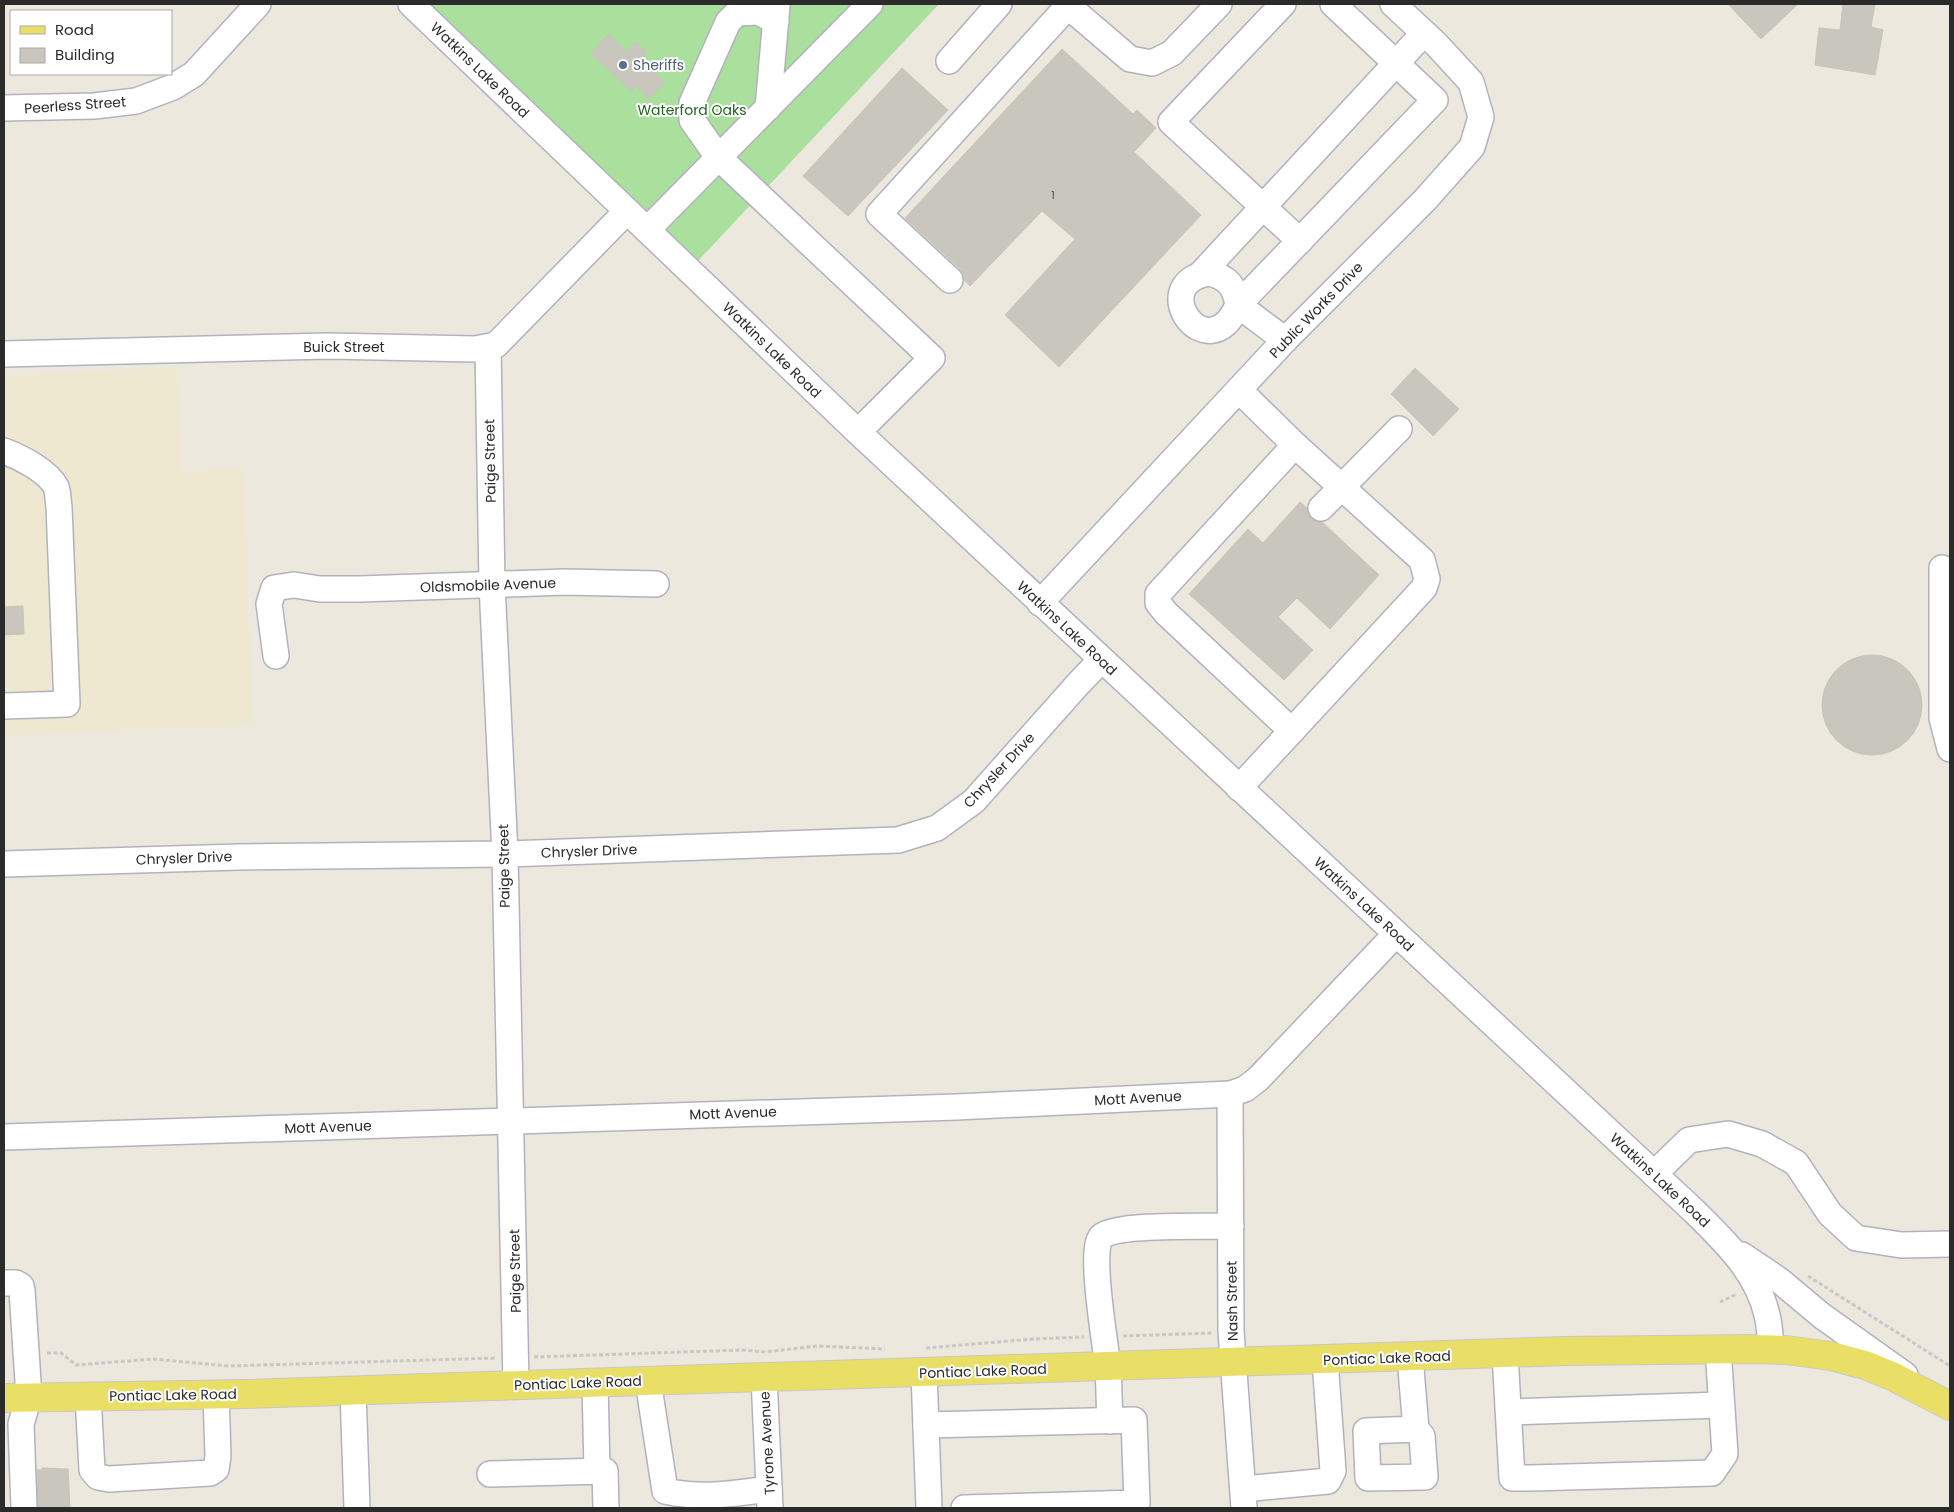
<svg xmlns="http://www.w3.org/2000/svg" width="1954" height="1512" viewBox="0 0 1954 1512" font-family="Poppins,sans-serif">
	<rect width="100%" height="100%" fill="#ece8de"/>
	<polygon fill="#ede8cf" points="177,368 181,471 243,468 253,725 4,735 4,375"/>
	<polygon fill="#aadf9e" points="430,4 939,4 696,263"/>
	<g fill="#c8c6bd" stroke="#c8c5b8">
		<polygon points="1728,4 1798,4 1761,39"/>
		<polygon points="1843,4 1875,4 1871,27 1883,30 1875,75 1815,65 1819,28 1840,30"/>
		<polygon points="609,34 627,52 636,42 647,53 642,59 665,82 649,99 636,86 631,91 591,53"/>
		<polygon points="1062,49 1133,114 1137,110 1156,128 1134,152 1201,215 1059,367 1005,315 1075,239 1042,211 970,286 964,280 964,275 960,269 905,218"/>
		<polygon points="902,68 948,110 848,216 803,176"/>
		<polygon points="1415,368 1459,409 1433,436 1391,394"/>
		<polygon points="1300,502 1307,508 1311,519 1322,522 1379,575 1330,629 1297,598 1278,617 1313,650 1284,680 1189,594 1248,529 1263,543"/>
		<polygon points="23,606 24,634 4,635 4,607"/>
		<circle cx="1872" cy="705" r="50"/>
		<polygon points="42,1468 68,1469 70,1508 38,1508 37,1470 42,1470"/>
	</g>
	<g fill="none" stroke-linecap="round" stroke-linejoin="round">
		<defs>
			<g id="minor">
				<path d="M411 4 858 432 1694 1211C1724 1241 1757 1271 1767 1315 1770 1326 1770 1338 1771 1349"/>
				<polyline points="1070,4 1068,6 1130,59 1152,63 1172,53 1219,4"/>
				<polyline points="1283,4 1171,122 1300,241"/>
				<polyline points="776,21 758,12 737,13 728,22 692,103 692,120 718,157 932,358 858,432"/>
				<polyline points="949,61 999,4"/>
				<polyline points="4,108 94,106 136,101 173,87 194,74 258,4"/>
				<polyline points="768,108 777,6"/>
				<polyline points="647,230 870,4"/>
				<path d="M1209 273C1228 277 1235 287 1238 305 1208 373 1144 284 1209 273Z"/>
				<polyline points="1200,275 1424,33"/>
				<polyline points="950,280 879,214 1068,6"/>
				<polyline points="1285,340 1238,305 1435,100 1333,4"/>
				<polyline points="488,347 492,585 505,854 516,1385"/>
				<polyline points="4,354 328,346 475,349 496,345 627,211"/>
				<path d="M4 451C20 457 48 471 56 487 58 492 58 501 59 507L67 704 4 706"/>
				<polyline points="1321,508 1399,429"/>
				<polyline points="1942,568 1942,718 1950,749"/>
				<polyline points="1040,603 1285,340 1425,200 1472,147 1481,117 1471,82 1436,44 1393,4"/>
				<polyline points="276,656 269,604 274,588 294,585 320,589 360,589 565,582 656,584"/>
				<polyline points="1292,731 1166,613 1158,603 1158,594 1295,445"/>
				<polyline points="1239,788 1424,588 1427,579 1422,560 1295,445 1239,390"/>
				<polyline points="4,864 239,857 505,854 898,840 937,828 974,801 1079,683 1101,660"/>
				<polyline points="1230,1094 1231,1331 1244,1508"/>
				<polyline points="4,1137 957,1107 1230,1094 1245,1089 1258,1079 1396,934"/>
				<polyline points="1654,1174 1689,1140 1728,1134 1762,1144 1796,1163 1830,1214 1856,1238 1901,1245 1950,1244"/>
				<polyline points="1742,1255 1779,1280 1822,1316 1905,1375"/>
				<polyline points="4,1283 16,1283 21,1286 22,1290 29,1397 21,1424 24,1508"/>
				<polyline points="1505,1354 1512,1478 1531,1478 1712,1473 1725,1454 1718,1349"/>
				<polyline points="1410,1357 1416,1429 1422,1436 1425,1477 1368,1478 1366,1431 1416,1429"/>
				<polyline points="924,1373 929,1508"/>
				<polyline points="764,1378 770,1508"/>
				<path d="M648 1381 665 1491C702 1499 733 1494 769 1489"/>
				<polyline points="595,1383 597,1471"/>
				<polyline points="353,1391 357,1508"/>
				<polyline points="88,1396 92,1470 98,1477 109,1479 210,1473 216,1469 218,1456 216,1394"/>
				<polyline points="1509,1412 1721,1405"/>
				<path d="M1110 1421C1109 1403 1109 1385 1108 1367 1106 1348 1088 1245 1102 1236 1120 1223 1205 1227 1231 1226"/>
				<polyline points="926,1425 1134,1420 1137,1503 964,1508"/>
				<polyline points="490,1474 605,1471 606,1508"/>
				<polyline points="1243,1489 1328,1481 1333,1471 1325,1360"/>
			</g>
			<polyline id="major" points="4,1398 245,1394 1566,1351 1753,1349 1786,1350 1831,1356 1865,1365 1894,1377 1950,1406"/>
		</defs>
		<use href="#minor" stroke="#b2b2be" stroke-width="28"/>
		<use href="#major" stroke="#c8c8c8" stroke-width="30"/>
		<g stroke="#c8c8c8" stroke-width="3" stroke-dasharray="4 2.5" stroke-linecap="butt">
			<polyline points="1808,1276 1950,1366"/>
			<polyline points="1720,1302 1737,1294"/>
			<polyline points="1123,1336 1212,1333"/>
			<polyline points="926,1348 1033,1339 1084,1337"/>
			<polyline points="47,1353 61,1353 76,1365 153,1359 229,1366 496,1358"/>
			<polyline points="534,1357 742,1350 766,1352 817,1346 885,1349"/>
		</g>
		<use href="#minor" stroke="#fff" stroke-width="25"/>
		<use href="#major" stroke="#e9df67" stroke-width="28"/>
	</g>
	<circle fill="#5c6f8a" stroke="#fff" stroke-width="2" cx="623" cy="65" r="5"/>
	<g text-anchor="middle" dominant-baseline="central" stroke-width="4" stroke-linejoin="round" paint-order="stroke">
		<g font-size="11" fill="#525250">
			<text x="1053" y="195">1</text>
		</g>
		<g font-size="14" fill="#4e5e75" stroke="#fff" text-anchor="start">
			<text x="633" y="65">Sheriffs</text>
		</g>
		<g font-size="14" fill="#2b2b2b" stroke="#fff">
			<text transform="translate(480 70) rotate(44)">Watkins Lake Road</text>
			<text transform="translate(75 105) rotate(-4)">Peerless Street</text>
			<text transform="translate(1316 310) rotate(-46)">Public Works Drive</text>
			<text x="344" y="347">Buick Street</text>
			<text transform="translate(772 350) rotate(44)">Watkins Lake Road</text>
			<text transform="translate(490 461) rotate(-91)">Paige Street</text>
			<text transform="translate(488 585) rotate(-2)">Oldsmobile Avenue</text>
			<text transform="translate(1067 628) rotate(43)">Watkins Lake Road</text>
			<text transform="translate(999 770) rotate(-47)">Chrysler Drive</text>
			<text transform="translate(589 851) rotate(-2)">Chrysler Drive</text>
			<text transform="translate(184 858) rotate(-2)">Chrysler Drive</text>
			<text transform="translate(504 866) rotate(-91)">Paige Street</text>
			<text transform="translate(1364 904) rotate(43)">Watkins Lake Road</text>
			<text transform="translate(1138 1098) rotate(-3)">Mott Avenue</text>
			<text transform="translate(733 1113) rotate(-2)">Mott Avenue</text>
			<text transform="translate(328 1127) rotate(-2)">Mott Avenue</text>
			<text transform="translate(1660 1180) rotate(43)">Watkins Lake Road</text>
			<text transform="translate(515 1271) rotate(-91)">Paige Street</text>
			<text transform="translate(1232 1301) rotate(-91)">Nash Street</text>
			<text transform="translate(1387 1358) rotate(-2)">Pontiac Lake Road</text>
			<text transform="translate(983 1371) rotate(-2)">Pontiac Lake Road</text>
			<text transform="translate(578 1383) rotate(-2)">Pontiac Lake Road</text>
			<text transform="translate(173 1395) rotate(-1)">Pontiac Lake Road</text>
			<text transform="translate(767 1443) rotate(-93)">Tyrone Avenue</text>
		</g>
		<g font-size="14" fill="#22651f" stroke="#fff">
			<text x="692" y="110">Waterford Oaks</text>
		</g>
	</g>
	<rect width="1954" height="1512" fill="none" stroke="#2b2b2b" stroke-width="10"/>
	<rect x="10" y="10" width="162" height="65" fill="#ffffff" stroke="#aaaaaa"/>
	<rect x="20" y="26" width="25" height="8" fill="#e9df67" stroke="#aaaaaa"/>
	<text x="55" y="35" font-size="15" fill="#2b2b2b">Road</text>
	<rect x="20" y="48" width="25" height="15" fill="#c8c6bd" stroke="#aaaaaa"/>
	<text x="55" y="60" font-size="15" fill="#2b2b2b">Building</text>
</svg>
